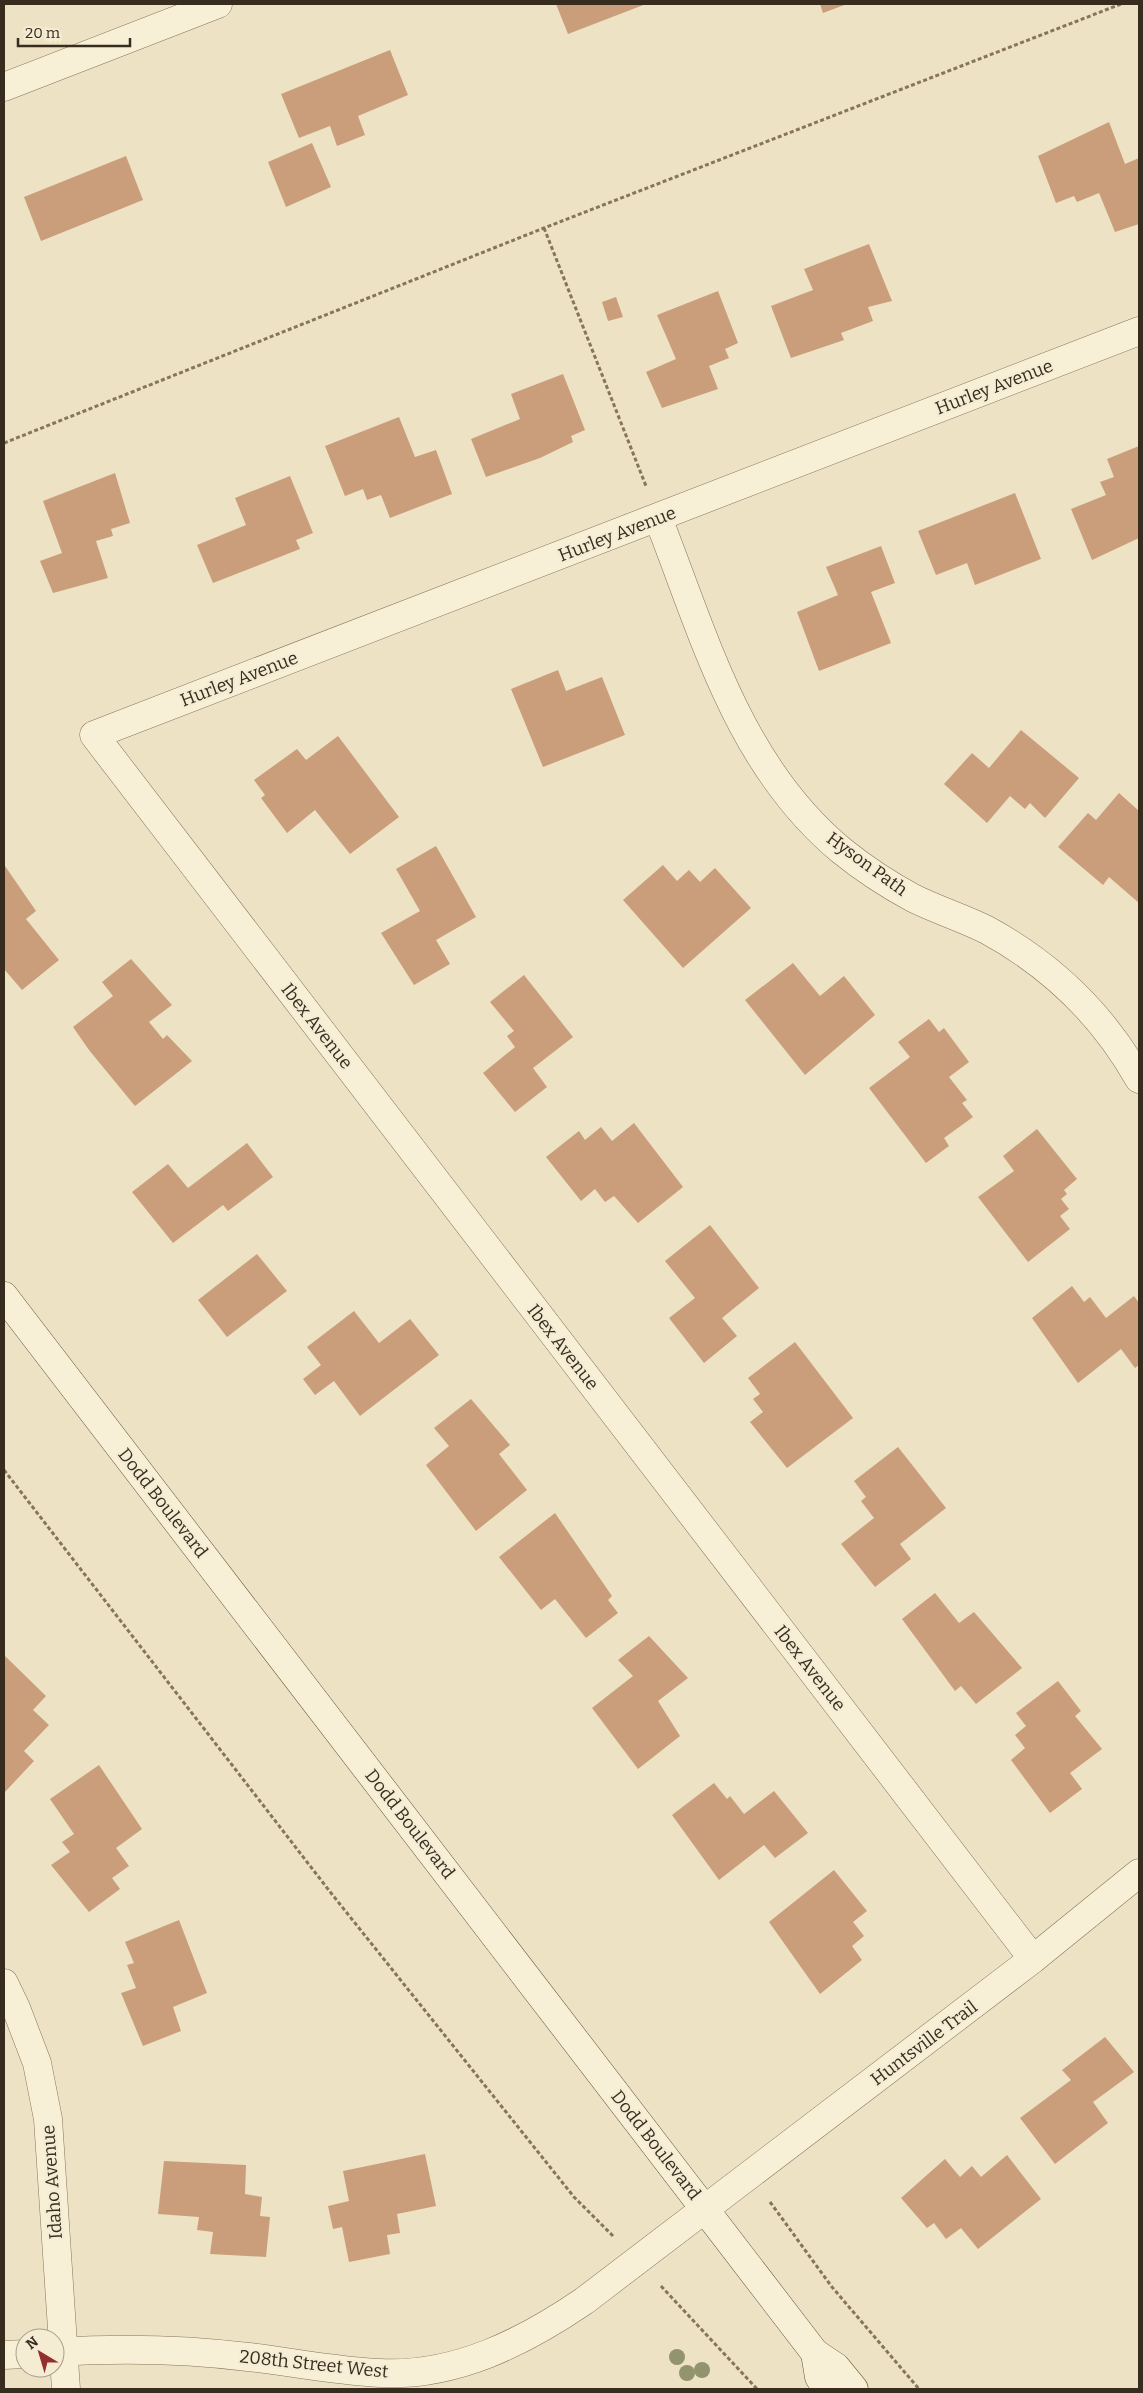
<svg xmlns="http://www.w3.org/2000/svg" width="1143" height="2393" viewBox="0 0 1143 2393" font-family="Bitter,serif">
	<rect width="100%" height="100%" fill="#ede2c4"/>
	<g fill="#ca9e7b">
		<polygon points="556,4 646,4 568,34"/>
		<polygon points="820,4 847,4 823,13"/>
		<polygon points="390,50 408,95 358,116 365,135 337,146 330,126 299,138 281,94"/>
		<polygon points="1109,122 1125,164 1139,158 1139,224 1115,232 1099,193 1077,202 1074,196 1056,203 1038,156"/>
		<polygon points="312,143 331,187 286,207 268,162"/>
		<polygon points="126,156 143,200 41,241 24,197"/>
		<polygon points="869,244 892,301 868,307 873,321 841,333 844,340 791,358 771,306 813,290 804,269"/>
		<polygon points="718,291 738,343 725,349 729,358 709,366 718,389 662,408 646,372 676,359 657,315"/>
		<polygon points="616,297 623,317 608,321 602,302"/>
		<polygon points="563,374 585,430 571,436 573,442 540,458 486,477 471,439 520,419 511,394"/>
		<polygon points="399,417 415,457 436,450 452,494 390,518 381,495 367,500 363,489 345,496 325,446"/>
		<polygon points="1139,446 1139,538 1092,560 1071,509 1106,495 1100,482 1114,477 1107,459"/>
		<polygon points="115,473 130,523 111,529 113,536 96,541 108,578 53,593 40,561 62,553 43,501"/>
		<polygon points="290,476 313,533 296,540 300,549 213,583 197,545 246,525 235,498"/>
		<polygon points="1015,493 1041,559 975,585 967,563 936,575 918,531"/>
		<polygon points="881,546 895,583 871,592 891,643 819,671 797,612 838,595 826,567"/>
		<polygon points="558,670 566,691 602,677 625,735 543,767 511,689"/>
		<polygon points="1021,730 1079,778 1045,818 1030,803 1025,809 1010,796 987,823 944,784 972,753 989,768"/>
		<polygon points="338,736 399,817 350,854 315,810 287,833 261,798 265,795 254,780 297,749 306,760"/>
		<polygon points="1119,793 1139,811 1139,903 1109,877 1103,885 1058,847 1088,813 1096,820"/>
		<polygon points="436,846 476,917 436,940 450,964 414,985 381,933 420,911 396,869"/>
		<polygon points="663,865 677,881 689,870 700,882 715,868 751,908 683,968 623,900"/>
		<polygon points="5,866 36,911 26,919 59,960 22,990 4,969"/>
		<polygon points="131,959 172,1005 149,1022 163,1039 167,1035 192,1061 135,1106 89,1050 73,1027 113,996 102,982"/>
		<polygon points="793,963 820,996 844,976 875,1015 805,1075 745,1000"/>
		<polygon points="524,975 573,1037 533,1068 547,1087 515,1112 483,1073 515,1047 507,1036 514,1031 490,1002"/>
		<polygon points="929,1019 939,1032 944,1028 969,1062 949,1077 967,1100 962,1103 973,1117 944,1138 949,1146 926,1163 869,1088 910,1057 898,1042"/>
		<polygon points="634,1123 683,1187 638,1223 614,1196 605,1202 595,1189 581,1201 546,1157 579,1131 585,1140 601,1127 612,1141"/>
		<polygon points="1037,1129 1077,1179 1064,1190 1067,1194 1061,1199 1069,1209 1060,1216 1070,1229 1028,1262 978,1197 1014,1171 1003,1156"/>
		<polygon points="247,1143 273,1177 228,1211 223,1205 173,1243 132,1192 168,1164 188,1188"/>
		<polygon points="710,1225 759,1288 722,1318 737,1336 704,1363 669,1318 695,1298 665,1261"/>
		<polygon points="257,1254 287,1291 227,1337 198,1300"/>
		<polygon points="1072,1286 1084,1302 1090,1297 1106,1318 1134,1296 1139,1303 1139,1365 1135,1368 1121,1349 1078,1383 1032,1318"/>
		<polygon points="354,1311 379,1343 410,1319 439,1355 360,1416 334,1381 315,1395 303,1379 321,1365 307,1347"/>
		<polygon points="795,1342 853,1418 787,1468 750,1422 763,1412 753,1399 760,1394 748,1378"/>
		<polygon points="471,1399 510,1445 499,1454 527,1490 476,1531 426,1465 449,1446 434,1428"/>
		<polygon points="898,1447 946,1508 900,1544 911,1559 875,1587 841,1544 874,1518 861,1501 866,1497 854,1481"/>
		<polygon points="555,1513 612,1596 608,1600 618,1613 586,1638 555,1599 541,1610 499,1557"/>
		<polygon points="935,1593 959,1623 974,1612 1022,1668 976,1704 961,1686 955,1691 902,1619"/>
		<polygon points="649,1636 688,1678 658,1701 680,1736 638,1769 592,1708 633,1676 618,1660"/>
		<polygon points="4,1655 46,1696 33,1710 49,1725 24,1751 34,1761 4,1793"/>
		<polygon points="1058,1681 1081,1711 1075,1716 1102,1749 1070,1773 1082,1789 1050,1813 1011,1760 1025,1748 1015,1735 1026,1726 1016,1713"/>
		<polygon points="99,1765 142,1829 116,1848 129,1866 112,1878 120,1889 89,1912 51,1865 70,1852 62,1842 74,1834 50,1799"/>
		<polygon points="714,1783 727,1799 730,1796 744,1814 774,1791 808,1833 775,1858 764,1845 719,1880 672,1815"/>
		<polygon points="834,1870 867,1911 853,1922 864,1936 852,1946 862,1960 820,1994 769,1922"/>
		<polygon points="179,1920 207,1993 173,2007 181,2031 143,2046 121,1993 136,1988 127,1965 134,1963 125,1942"/>
		<polygon points="1105,2037 1134,2072 1093,2102 1108,2123 1055,2164 1020,2118 1071,2080 1062,2070"/>
		<polygon points="425,2154 436,2206 397,2214 400,2233 387,2235 390,2254 349,2262 342,2227 333,2229 328,2206 349,2201 343,2171"/>
		<polygon points="1007,2155 1041,2199 978,2249 961,2228 946,2239 934,2223 927,2228 901,2198 945,2159 960,2177 972,2166 981,2177"/>
		<polygon points="164,2161 246,2165 245,2194 262,2197 260,2216 270,2217 266,2257 210,2254 213,2232 197,2230 199,2217 158,2214"/>
	</g>
	<g fill="none" stroke-linecap="round" stroke-linejoin="round">
		<defs>
			<g id="minor">
				<path d="M658 518C705 638 739 766 842 851 863 868 889 885 913 898 937 910 963 918 987 930 1051 965 1103 1015 1139 1079"/>
				<polyline points="1033,1959 94,735 1139,331"/>
				<polyline points="4,1983 16,2008 37,2063 48,2119 66,2389"/>
				<path d="M55 2352C119 2348 184 2349 248 2357 292 2362 336 2371 380 2373 455 2377 524 2342 584 2301L1033 1959 1139 1873"/>
				<polyline points="4,2355 25,2354"/>
			</g>
			<polyline id="tertiary" points="4,87 218,4"/>
			<g id="secondary">
				<polyline points="4,1296 815,2353 836,2367 854,2389"/>
				<polyline points="815,2353 819,2377 827,2389"/>
			</g>
		</defs>
		<use href="#minor" stroke="#87745b" stroke-width="29"/>
		<use href="#tertiary" stroke="#87745b" stroke-width="29"/>
		<use href="#secondary" stroke="#69553e" stroke-width="29"/>
		<g stroke="#87745b" stroke-width="3" stroke-dasharray="4 2.5" stroke-linecap="butt">
			<polyline points="544,228 646,486"/>
			<polyline points="4,443 544,228 1121,4"/>
			<polyline points="4,1470 331,1893 574,2197 613,2236"/>
			<polyline points="770,2202 832,2287 919,2389"/>
			<polyline points="661,2286 757,2389"/>
		</g>
		<use href="#minor" stroke="#f8efd7" stroke-width="28"/>
		<use href="#tertiary" stroke="#f8efd7" stroke-width="28"/>
		<use href="#secondary" stroke="#f8efd7" stroke-width="28"/>
	</g>
	<g fill="#92946d">
		<circle cx="677" cy="2357" r="8"/>
		<circle cx="702" cy="2370" r="8"/>
		<circle cx="687" cy="2373" r="8"/>
	</g>
	<g text-anchor="middle" dominant-baseline="central" stroke-width="4.5" stroke-linejoin="round" paint-order="stroke">
		<g font-size="18" fill="#382c1f" stroke="#f5ecd4">
			<text transform="translate(994 387) rotate(-21)">Hurley Avenue</text>
			<text transform="translate(617 534) rotate(-21)">Hurley Avenue</text>
			<text transform="translate(239 679) rotate(-21)">Hurley Avenue</text>
			<text transform="translate(867 864) rotate(36)">Hyson Path</text>
			<text transform="translate(317 1026) rotate(52)">Ibex Avenue</text>
			<text transform="translate(563 1347) rotate(52)">Ibex Avenue</text>
			<text transform="translate(163 1503) rotate(52)">Dodd Boulevard</text>
			<text transform="translate(810 1668) rotate(52)">Ibex Avenue</text>
			<text transform="translate(410 1824) rotate(52)">Dodd Boulevard</text>
			<text transform="translate(924 2043) rotate(-37)">Huntsville Trail</text>
			<text transform="translate(656 2145) rotate(52)">Dodd Boulevard</text>
			<text transform="translate(52 2182) rotate(-94)">Idaho Avenue</text>
			<text transform="translate(314 2364) rotate(6)">208th Street West</text>
		</g>
	</g>
	<rect width="1143" height="2393" fill="none" stroke="#382c1f" stroke-width="10"/>
	<g transform="translate(40 2353) rotate(322)"><circle r="24" fill="#f5ecd4" stroke="#a99f8c"/>
	<path d="M0-4L9 19L0 12L-9 19Z" fill="#952f2d"/>
	<text y="-8" font-size="14" font-weight="bold" text-anchor="middle" fill="#382c1f">N</text>
	</g>
	<path d="M18 38v8h112v-8" fill="none" stroke="#382c1f" stroke-width="2.5"/>
	<text x="25" y="38" font-size="15" fill="#382c1f" stroke="#f5ecd4" stroke-width="4" paint-order="stroke">20 m</text>
</svg>
